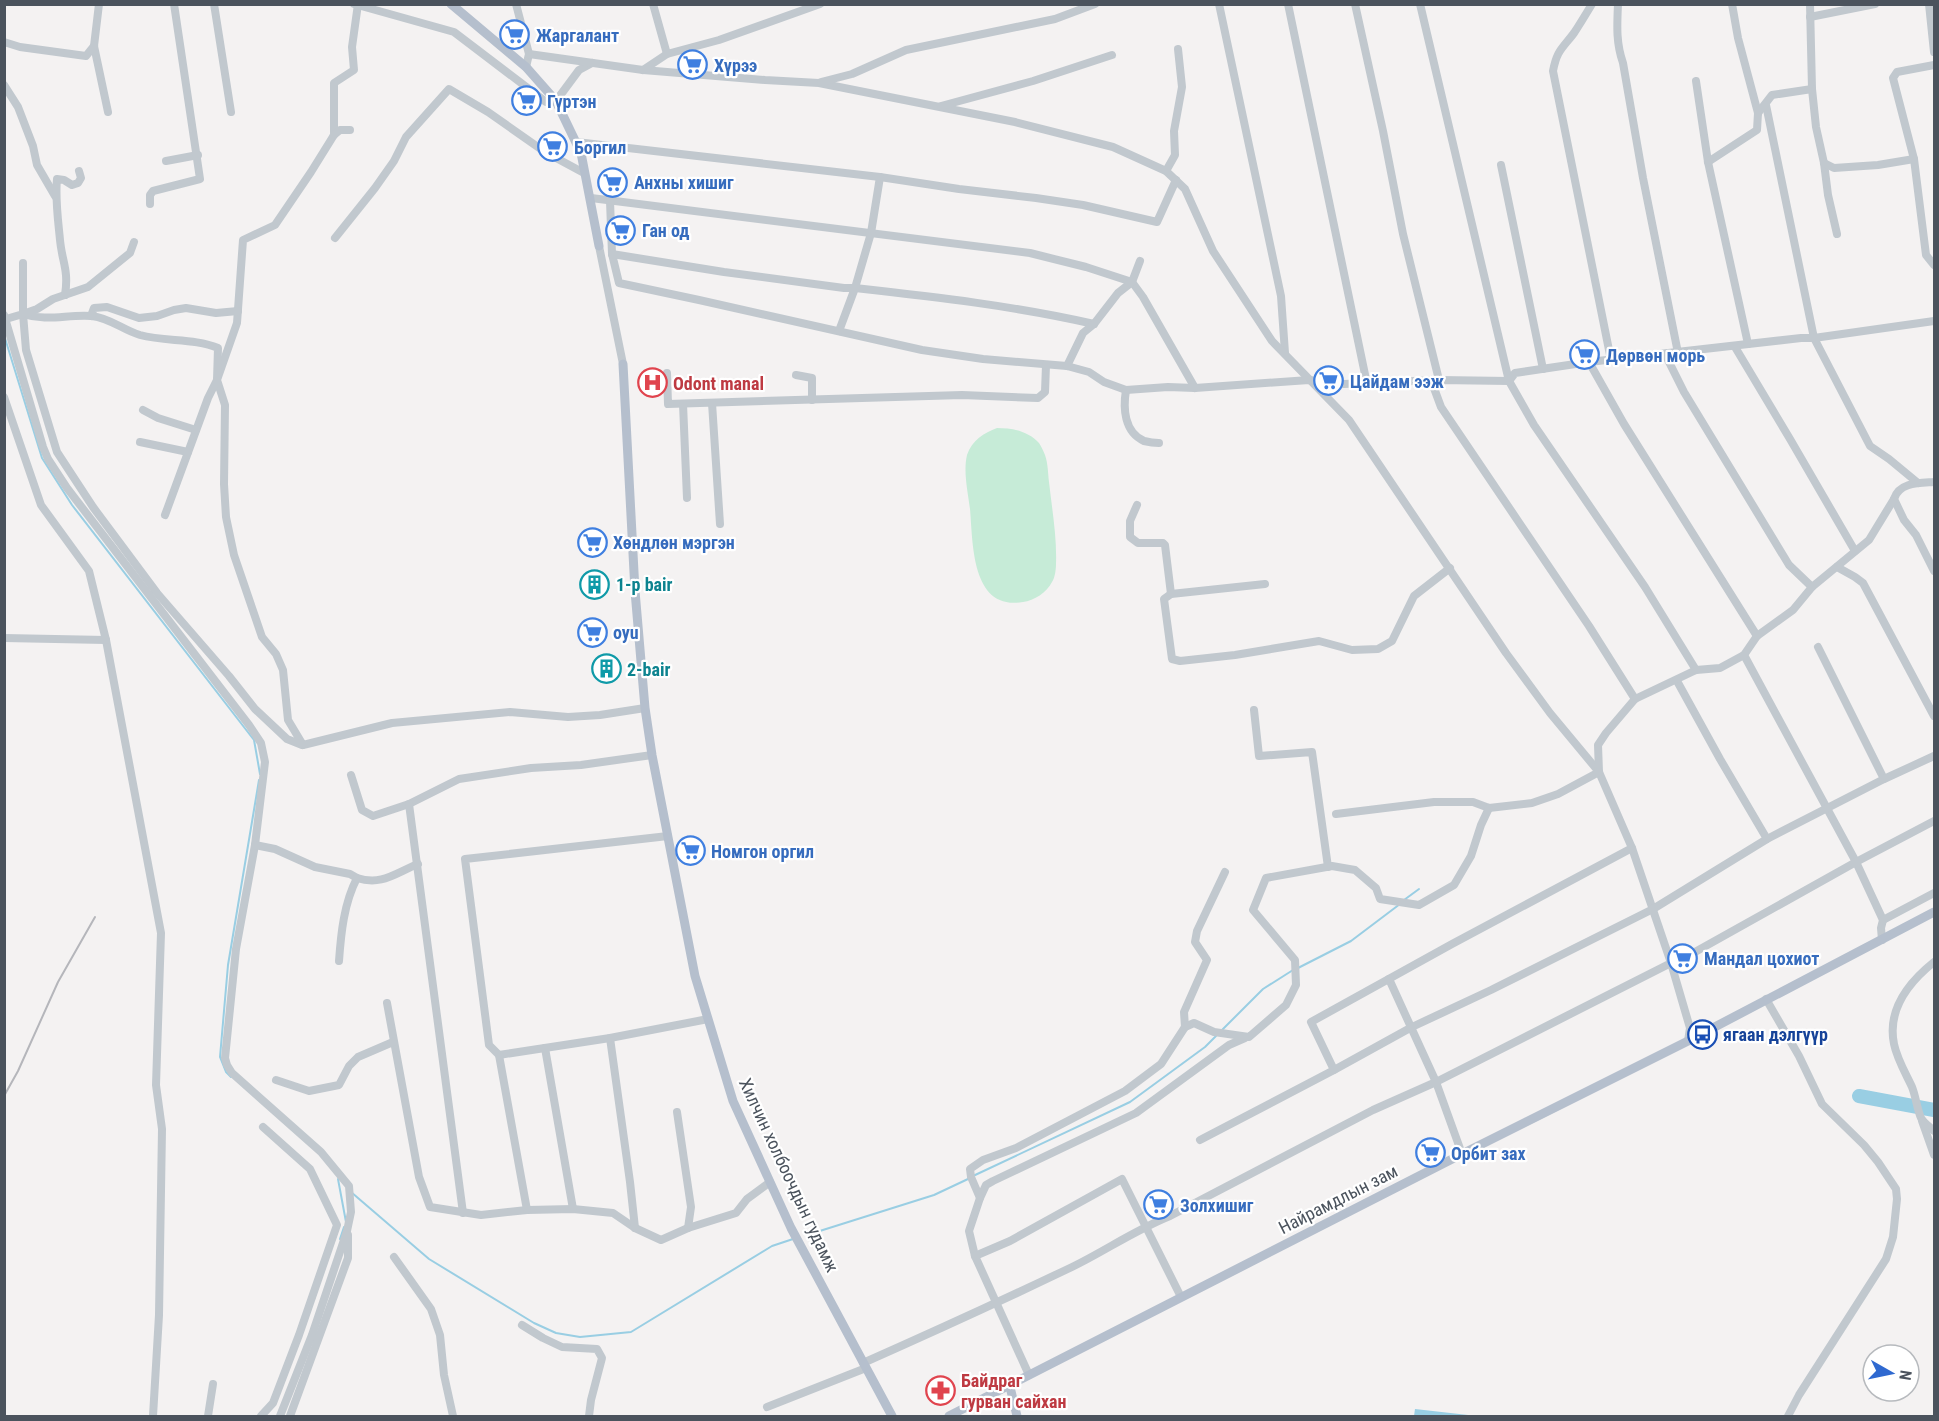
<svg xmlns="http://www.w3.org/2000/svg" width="1939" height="1421" viewBox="0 0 1939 1421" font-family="'Roboto Condensed',sans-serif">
	<rect width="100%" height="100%" fill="#f4f2f2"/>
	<path fill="#c6ebd7" d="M997 428C1012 428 1028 431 1039 443 1041 446 1044 452 1045 455 1048 463 1048 474 1049 482 1052 509 1057 537 1056 564 1056 569 1055 578 1052 582 1047 592 1034 601 1023 602 971 611 973 543 970 509 968 492 963 472 967 455 972 440 984 433 997 428Z"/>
	<polygon fill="#99cee3" points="1415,1409 1477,1416 1414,1416"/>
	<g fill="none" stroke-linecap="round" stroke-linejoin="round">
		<g stroke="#99cee3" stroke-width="2">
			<polyline points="4,335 42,458 72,505 254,740 260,774"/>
			<polyline points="1404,900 1419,889"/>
			<polyline points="1298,968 1351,941 1400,904"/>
			<polyline points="1222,1030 1263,989 1293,970"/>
			<polyline points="231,1077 226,1072 220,1057 228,965 259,780"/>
			<polyline points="973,1176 1130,1102 1205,1047 1216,1036"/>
			<polyline points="338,1179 346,1222"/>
			<polyline points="351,1192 429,1259 534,1323 556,1333 580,1337 631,1332 772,1246 793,1239"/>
			<polyline points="807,1235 934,1195 968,1179"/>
			<polyline points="340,1239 344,1227"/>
		</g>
		<polyline stroke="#99cee3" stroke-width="14" points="1859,1096 1934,1110"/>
		<g stroke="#c1c8ce" stroke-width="8">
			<polyline points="99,4 94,46 108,112"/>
			<polyline points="214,4 231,112"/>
			<polyline points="354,4 454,32 546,102 556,101 579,70 592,63"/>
			<polyline points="358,4 352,47 354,70 334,83 334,135 311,172 275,225 243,240 237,323 217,380 225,405 224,484 226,517 234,555 262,637 276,654 283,670 288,720 303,745 392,723 510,712 568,717 600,715 645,708"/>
			<polyline points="516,4 529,54 526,67"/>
			<polyline points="653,4 667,54"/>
			<polyline points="1219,4 1281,296 1285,353"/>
			<polyline points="1288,4 1367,384"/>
			<polyline points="1355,4 1383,131 1403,234 1439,380"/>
			<polyline points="1420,4 1509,381 1534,425 1645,587 1696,670"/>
			<path d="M1592 4C1586 14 1580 24 1574 33 1562 49 1557 50 1553 71L1611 360"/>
			<path d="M1618 4C1617 26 1616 43 1623 63L1643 178 1678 353"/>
			<polyline points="1732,4 1738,38 1758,113"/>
			<polyline points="1810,4 1812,89 1816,127 1824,163 1828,195 1837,234"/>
			<polyline points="1929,4 1934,52"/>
			<polyline points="1810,17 1875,4"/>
			<polyline points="4,42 20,47 86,56 94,46"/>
			<polyline points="529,54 643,70 765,80 819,83 1015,122 1113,147 1166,171 1185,189 1213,251 1272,341 1349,420 1506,653 1550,713 1599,772 1632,848 1671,963 1690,1028 1688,1041"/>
			<polyline points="1934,65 1897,72 1893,78 1914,159 1926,255 1934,265"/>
			<polyline points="643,70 667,54 719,40 820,4"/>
			<polyline points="1696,81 1708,162 1748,344"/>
			<polyline points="821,82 852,74 906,50 1055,19 1095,4"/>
			<polyline points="4,85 18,107 33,146 37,165 55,196"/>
			<polyline points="1766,105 1814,338 1870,446 1889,459 1918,483"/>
			<polyline points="941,106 1033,81 1112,55"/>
			<polyline points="334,135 340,130 350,130"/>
			<polyline points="576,142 880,177 959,189 1036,198 1083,205 1157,222 1176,180"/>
			<polyline points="166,161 198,155"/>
			<polyline points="1708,162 1757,130 1758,113 1772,95 1812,89"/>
			<polyline points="1824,163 1834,168 1878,165 1914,159"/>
			<polyline points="1501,165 1543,369"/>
			<polyline points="1166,171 1175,155 1174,131 1182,87 1178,49"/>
			<polyline points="591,198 1030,253 1086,267 1132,282 1143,297 1195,388"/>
			<polyline points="610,201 612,254 619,283 699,300 922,350 983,359 1067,366 1089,372 1104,382 1126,390 1168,387 1195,388 1309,380 1344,384 1439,380 1509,381 1515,373 1589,362 1801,338 1814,338 1934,321"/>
			<polyline points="150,204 150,195 153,191 200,179 174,4"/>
			<polyline points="335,238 375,188 394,161 406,137 449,89 488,112 545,152 584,173"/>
			<polyline points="599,246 623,364"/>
			<path d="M612 254 724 272 844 288H855C936 297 1015 306 1094 324"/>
			<path d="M65 295C69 270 62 262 60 240 58 219 55 199 57 179L64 180 72 185 78 183 81 178 79 171"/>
			<polyline points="23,314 26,350 57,452 93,507 157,593 229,676 255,709 287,739 302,745"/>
			<path d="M23 314C48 322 67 314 92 316 110 318 123 330 140 335 166 342 194 338 218 348L217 380 208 398 165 515"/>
			<polyline points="23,314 37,309 53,299 88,287 130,253 134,242"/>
			<polyline points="4,315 43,447 48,459 67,488 249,725 261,743 265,762 255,845 236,949 225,1058 227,1065 232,1073 321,1152 349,1186 351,1212 347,1231 312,1335 280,1416"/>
			<polyline points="91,316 94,308 107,307 139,318 157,316 174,310 186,308 216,313 238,311"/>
			<polyline points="6,319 23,314 23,263"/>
			<polyline points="839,331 855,288 871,233 880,177"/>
			<polyline points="1735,347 1790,439 1855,551"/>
			<polyline points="1665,354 1684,392 1789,565 1812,587"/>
			<polyline points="1589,362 1624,424 1757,636"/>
			<polyline points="1067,366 1083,333 1094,324 1118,293 1132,282 1140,261"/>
			<polyline points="667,373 668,404 962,395 1038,398 1045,392 1046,365"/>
			<polyline points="796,375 812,378 812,400"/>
			<polyline points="1431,380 1441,407 1589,626 1635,699"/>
			<path d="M1126 390C1123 408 1124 432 1144 441 1148 442 1154 443 1159 443"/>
			<polyline points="4,397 41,505 89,571 106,640 161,933 156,1085 162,1129 159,1315 153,1416"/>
			<polyline points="712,403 720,524"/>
			<polyline points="683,404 687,498"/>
			<polyline points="143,410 158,418 196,430"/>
			<polyline points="140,442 188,452"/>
			<path d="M1934 482C1920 483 1899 482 1894 499L1904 520 1916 535 1934 571"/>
			<polyline points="1137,505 1130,521 1130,537 1138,543 1163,543 1165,545 1171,594"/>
			<polyline points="1837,567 1855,577 1863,583 1934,716"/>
			<polyline points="1265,584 1171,594 1164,599 1172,659 1180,661 1235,655 1319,641 1352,650 1378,649 1392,641 1414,596 1450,568"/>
			<polyline points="4,638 106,640"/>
			<polyline points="1818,647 1884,779"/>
			<polyline points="1744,655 1856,862 1883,920 1881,928 1882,940"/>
			<polyline points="1677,681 1720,759 1767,839"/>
			<polyline points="1254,710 1259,756 1312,752 1328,867"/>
			<polyline points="1599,772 1598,745 1606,733 1635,699 1696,670 1720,668 1744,655 1757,636 1793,610 1812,587 1869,540 1894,499"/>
			<polyline points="351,775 362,810 373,816 409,804 459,779 531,768 581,765 652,755"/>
			<polyline points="409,804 463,1213"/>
			<polyline points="1336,814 1434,802 1473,802 1489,808 1532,803 1558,794 1599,772"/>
			<polyline points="255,845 275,849 315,867 350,874 357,878"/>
			<polyline points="1883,920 1934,893"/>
			<path d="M339 961C341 933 344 903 357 878 382 886 395 873 418 864"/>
			<path d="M1934 962C1909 982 1887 1010 1894 1044 1897 1059 1906 1074 1912 1087 1916 1097 1917 1109 1921 1118 1924 1123 1930 1127 1934 1131"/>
			<polyline points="1389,979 1436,1082 1462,1154"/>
			<polyline points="1766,999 1799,1056 1822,1104 1864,1145 1878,1162 1896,1189 1897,1199 1893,1237 1886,1259 1799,1395 1788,1416"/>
			<polyline points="387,1003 419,1177 430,1207 481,1215 527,1210 573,1209 613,1213 635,1228 661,1240 688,1228 736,1213 747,1199 770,1182"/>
			<polyline points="1185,1027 1184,1012 1207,960 1195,942 1197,931 1225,872"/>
			<polyline points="610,1038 630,1182 635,1228"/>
			<polyline points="545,1048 573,1209"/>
			<polyline points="499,1055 610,1038 708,1019"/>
			<polyline points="1334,1070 1311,1022 1452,944 1632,848"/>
			<polyline points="276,1080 309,1091 339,1085 349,1066 358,1057 393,1042"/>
			<polyline points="677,1112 691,1207 688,1228"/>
			<polyline points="1922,1121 1934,1155"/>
			<polyline points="1200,1140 1334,1070 1412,1027 1491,990 1653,909 1767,839 1884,779 1934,756"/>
			<polyline points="980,1198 986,1185 993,1181 1136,1113 1229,1045 1245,1038"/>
			<polyline points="527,1210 499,1055 489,1045 465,859 668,836"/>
			<polyline points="975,1256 969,1231 980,1198 971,1177 970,1169 983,1160 1016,1148 1125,1091 1161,1064 1185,1027 1194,1023 1214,1032 1249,1037 1286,1005 1296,985 1295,960 1253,910 1266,878 1332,866 1355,870 1376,888 1380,899 1419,905 1454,885 1471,856 1481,825 1489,808"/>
			<polyline points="394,1257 431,1309 440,1335 444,1375 453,1416"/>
			<polyline points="522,1325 543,1338 562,1347 597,1349 602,1358 591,1400 589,1416"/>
			<path d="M863 1363C933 1332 1003 1300 1072 1267 1105 1251 1135 1230 1170 1216L1373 1110 1436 1082 1671 963 1686 957 1856 862 1934 821"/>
			<polyline points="1029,1375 975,1256 1010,1241 1122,1179 1181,1297"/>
			<polyline points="767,1407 866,1368"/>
			<polyline points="208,1416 213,1384"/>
			<polyline points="261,1416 273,1403 299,1335 337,1225 310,1169 263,1127"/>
			<polyline points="290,1416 348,1258 348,1235"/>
		</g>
		<g stroke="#b5bfcd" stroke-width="9">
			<polyline points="451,4 526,67 556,101 581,153 599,246"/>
			<polyline points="623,364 635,591 645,708 652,755 695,976 733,1101 791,1228 892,1416"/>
			<polyline points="1010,1387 1017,1416"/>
			<polyline points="949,1416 1462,1154 1688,1041 1934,912"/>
		</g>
		<polyline stroke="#b5b6bb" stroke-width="2" points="4,1096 18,1071 58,982 95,917"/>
	</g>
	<defs>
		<symbol id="supermarket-ring" viewBox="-11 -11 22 22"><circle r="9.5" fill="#fff" stroke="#3f7fe0" stroke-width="1.5"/><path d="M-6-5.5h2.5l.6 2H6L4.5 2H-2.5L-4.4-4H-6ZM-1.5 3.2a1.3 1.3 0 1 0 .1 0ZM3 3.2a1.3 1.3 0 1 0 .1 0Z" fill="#3f7fe0"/></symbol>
		<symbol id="hospital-ring" viewBox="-11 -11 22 22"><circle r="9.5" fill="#fff" stroke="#e0444e" stroke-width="1.5"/><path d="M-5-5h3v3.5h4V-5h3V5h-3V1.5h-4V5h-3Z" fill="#e0444e"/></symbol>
		<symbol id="building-ring" viewBox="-11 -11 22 22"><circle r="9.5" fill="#fff" stroke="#0f9aa8" stroke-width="1.5"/><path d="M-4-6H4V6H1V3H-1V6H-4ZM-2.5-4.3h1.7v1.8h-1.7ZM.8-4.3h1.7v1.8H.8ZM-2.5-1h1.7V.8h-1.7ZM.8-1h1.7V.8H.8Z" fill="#0f9aa8"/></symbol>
		<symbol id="bus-ring" viewBox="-11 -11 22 22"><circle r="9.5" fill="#fff" stroke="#1a4fb4" stroke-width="1.5"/><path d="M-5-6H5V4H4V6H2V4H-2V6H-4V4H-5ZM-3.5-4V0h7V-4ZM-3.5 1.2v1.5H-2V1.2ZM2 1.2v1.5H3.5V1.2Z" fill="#1a4fb4"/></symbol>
		<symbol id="pharmacy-ring" viewBox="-11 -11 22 22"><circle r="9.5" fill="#fff" stroke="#e0444e" stroke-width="1.5"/><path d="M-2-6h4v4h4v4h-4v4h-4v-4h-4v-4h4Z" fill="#e0444e"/></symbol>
	</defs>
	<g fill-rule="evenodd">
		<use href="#supermarket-ring" x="498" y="18" width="33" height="33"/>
		<use href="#supermarket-ring" x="676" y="48" width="33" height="33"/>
		<use href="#supermarket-ring" x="510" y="84" width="33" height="33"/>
		<use href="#supermarket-ring" x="536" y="130" width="33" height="33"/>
		<use href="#supermarket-ring" x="596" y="166" width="33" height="33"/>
		<use href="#supermarket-ring" x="604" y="214" width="33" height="33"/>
		<use href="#supermarket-ring" x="1568" y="338" width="33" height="33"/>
		<use href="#supermarket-ring" x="1312" y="364" width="33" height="33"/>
		<use href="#hospital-ring" x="636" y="366" width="33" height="33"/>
		<use href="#supermarket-ring" x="576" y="526" width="33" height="33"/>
		<use href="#building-ring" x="578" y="568" width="33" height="33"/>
		<use href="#supermarket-ring" x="576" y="616" width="33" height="33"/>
		<use href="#building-ring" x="590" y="652" width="33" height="33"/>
		<use href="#supermarket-ring" x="674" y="834" width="33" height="33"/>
		<use href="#supermarket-ring" x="1666" y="942" width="33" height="33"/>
		<use href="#bus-ring" x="1686" y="1018" width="33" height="33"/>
		<use href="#supermarket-ring" x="1414" y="1136" width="33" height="33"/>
		<use href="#supermarket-ring" x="1142" y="1188" width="33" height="33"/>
		<use href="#pharmacy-ring" x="924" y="1374" width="33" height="33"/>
	</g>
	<g text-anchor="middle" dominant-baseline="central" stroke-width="4.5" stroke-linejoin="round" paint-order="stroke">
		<g font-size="18" font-weight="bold" fill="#366cbe" stroke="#fff" text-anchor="start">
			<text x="536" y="35">Жаргалант</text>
			<text x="714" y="65">Хүрээ</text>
			<text x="547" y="101">Гүртэн</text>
			<text x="574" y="147">Боргил</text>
			<text x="634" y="182">Анхны хишиг</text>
			<text x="642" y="230">Ган од</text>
			<text x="1606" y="355">Дөрвөн морь</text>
			<text x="1350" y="381">Цайдам ээж</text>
			<text x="613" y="542">Хөндлөн мэргэн</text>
			<text x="613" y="632">oyu</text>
			<text x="711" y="851">Номгон оргил</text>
			<text x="1704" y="958">Мандал цохиот</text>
			<text x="1451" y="1153">Орбит зах</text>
			<text x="1180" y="1205">Золхишиг</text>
		</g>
		<g font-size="18" font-weight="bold" fill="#be3a42" stroke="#fff" text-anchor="start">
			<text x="673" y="383">Odont manal</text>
			<text x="961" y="1380">Байдраг<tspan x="961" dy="21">гурван сайхан</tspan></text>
		</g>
		<g font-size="18" font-weight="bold" fill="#0d838f" stroke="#fff" text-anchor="start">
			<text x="616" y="584">1-p bair</text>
			<text x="627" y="669">2-bair</text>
		</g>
		<g font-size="18" font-weight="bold" fill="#164399" stroke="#fff" text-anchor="start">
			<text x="1723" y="1034">ягаан дэлгүүр</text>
		</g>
		<g font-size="18" fill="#4b535d" stroke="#fff">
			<text transform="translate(789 1175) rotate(65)">Хилчин холбоочдын гудамж</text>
			<text transform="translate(1338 1199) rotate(-27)">Найрамдлын зам</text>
		</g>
	</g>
	<rect width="1939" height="1421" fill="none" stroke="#4b535d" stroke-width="12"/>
	<g transform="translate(1891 1373) rotate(99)"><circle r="28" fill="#ffffff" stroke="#b7babe" stroke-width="1.5"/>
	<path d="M0-4.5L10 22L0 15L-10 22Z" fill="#2f69d0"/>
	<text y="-9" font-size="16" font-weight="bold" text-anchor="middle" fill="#4b535d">N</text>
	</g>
</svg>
